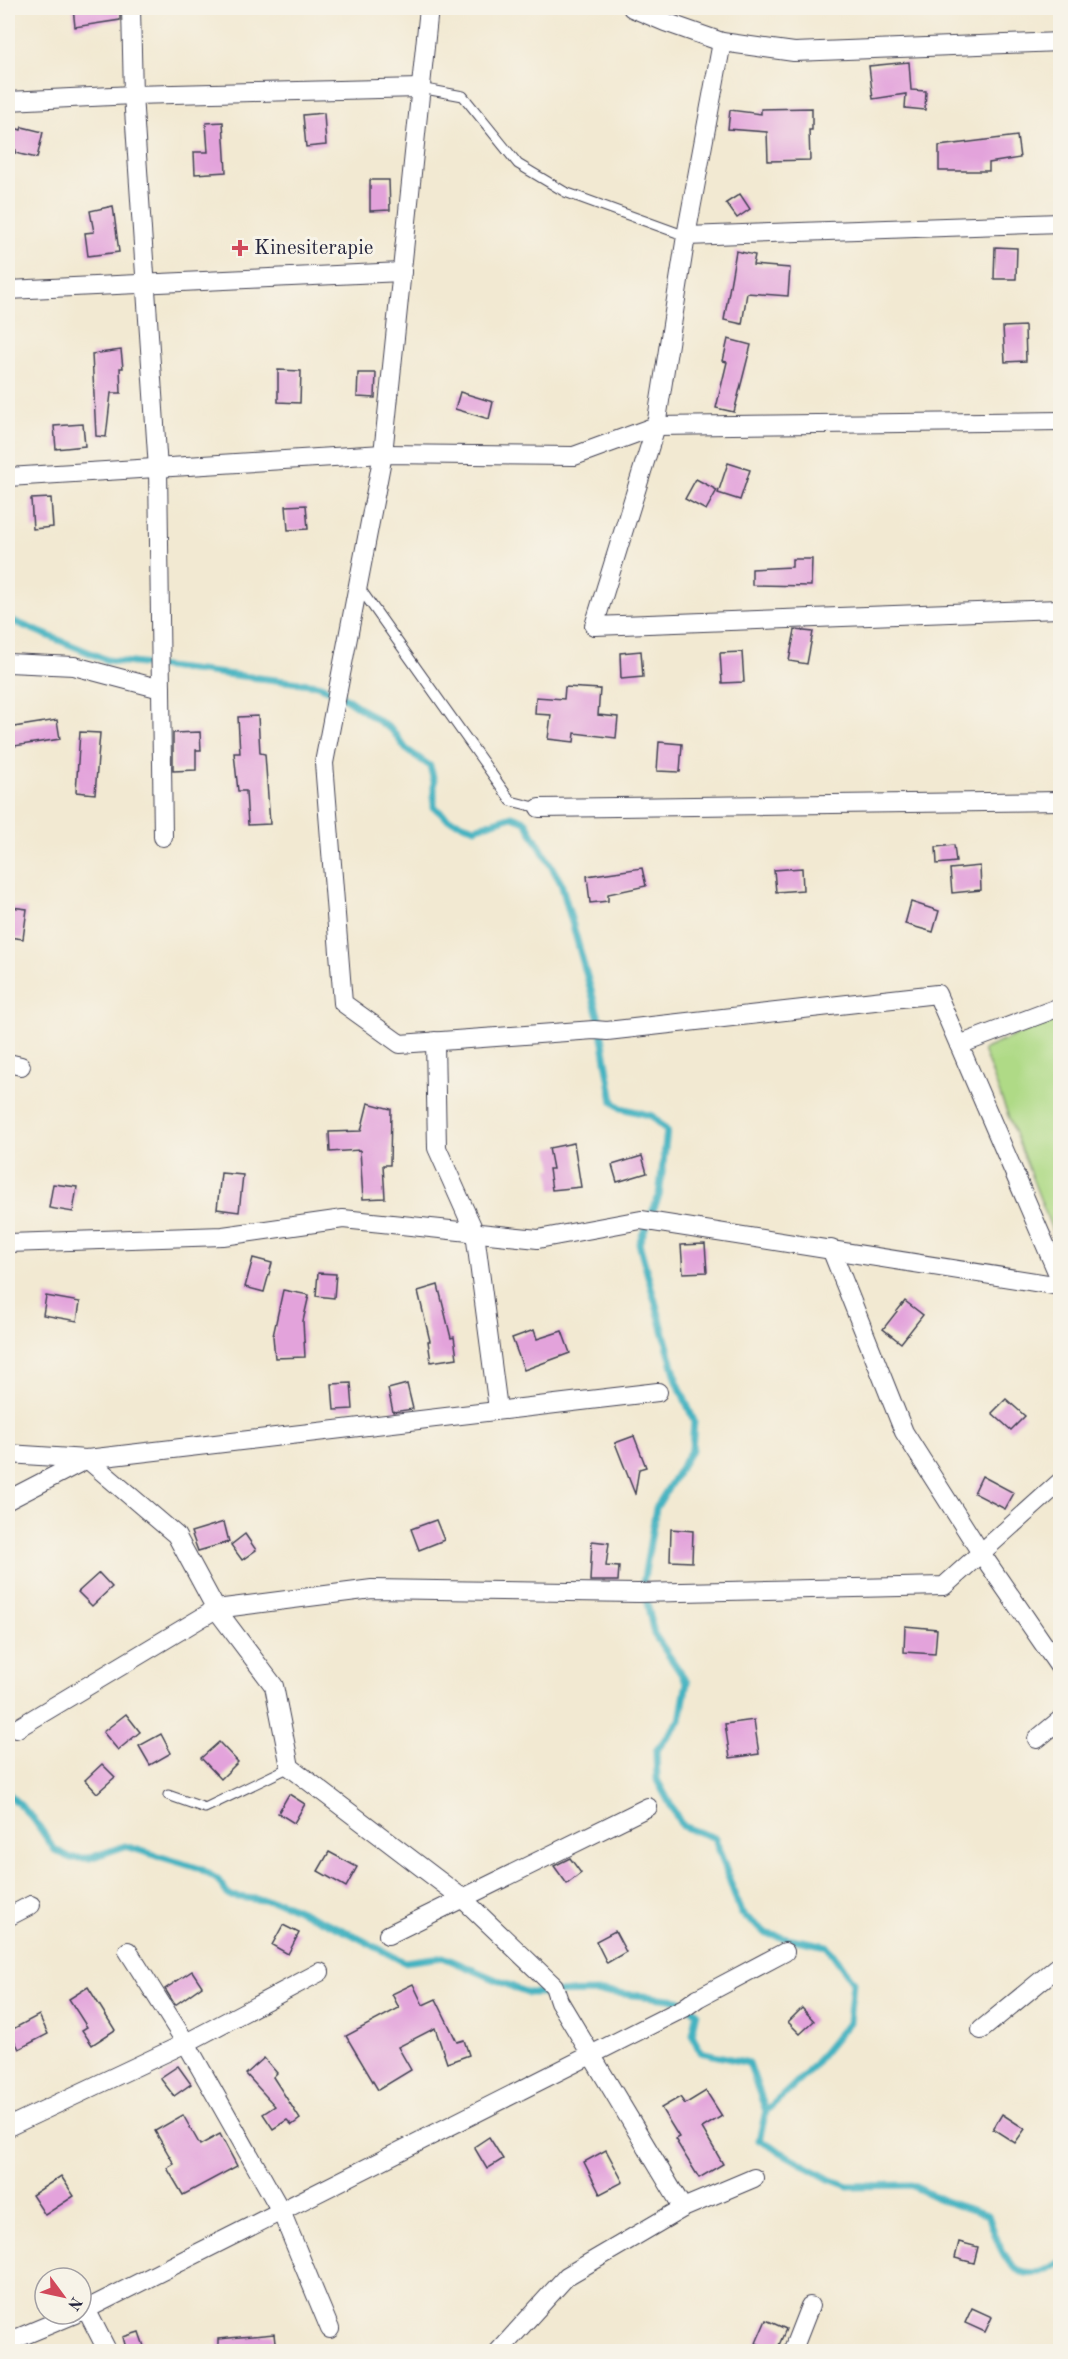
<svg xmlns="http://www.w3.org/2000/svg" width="1068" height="2359" viewBox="0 0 1068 2359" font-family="'Old Standard TT',serif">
	<rect width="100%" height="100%" fill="#f7f3e8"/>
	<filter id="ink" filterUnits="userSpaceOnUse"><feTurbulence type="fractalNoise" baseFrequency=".0167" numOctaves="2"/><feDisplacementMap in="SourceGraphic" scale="12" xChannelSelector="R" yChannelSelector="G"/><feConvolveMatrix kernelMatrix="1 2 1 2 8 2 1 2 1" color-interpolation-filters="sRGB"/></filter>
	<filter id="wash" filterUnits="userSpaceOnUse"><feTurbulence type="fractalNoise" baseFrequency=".008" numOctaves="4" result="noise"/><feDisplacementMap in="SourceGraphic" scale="24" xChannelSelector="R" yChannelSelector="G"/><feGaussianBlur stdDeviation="1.35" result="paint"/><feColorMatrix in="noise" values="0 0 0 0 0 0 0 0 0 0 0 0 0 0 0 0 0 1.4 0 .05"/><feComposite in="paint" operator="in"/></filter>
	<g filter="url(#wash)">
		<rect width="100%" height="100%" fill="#f2e9d2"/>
		<polygon fill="#afda86" stroke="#687e60" stroke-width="1.5" points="1060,1015 1060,1251 983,1050"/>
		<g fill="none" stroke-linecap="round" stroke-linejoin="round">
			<g stroke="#45b3c1" stroke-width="7">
				<polyline points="8,619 107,660 318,685 338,693 392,730 406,749 430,766 434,781 434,807 448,819 475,828 512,816 525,821 561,883 599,1019 613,1102 621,1108 652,1116 667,1131 659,1196 639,1243 677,1381 694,1421 692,1449 656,1508 643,1584 654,1634 687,1682 680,1720 656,1751 657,1780 682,1826 715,1838 741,1913 767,1934 827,1946 853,1982 849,2022 807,2073 766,2111"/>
				<path d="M8 1793 33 1818 55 1850 71 1858H90L125 1846 201 1869 218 1880 229 1896 280 1902 349 1933 404 1962 443 1957 527 1993 607 1992 679 2000 697 2012 692 2034 700 2052 749 2063 766 2111 759 2140 829 2179 848 2186 911 2185 947 2202 988 2215C1001 2252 1013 2295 1060 2262"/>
			</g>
		</g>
		<g id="blocks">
			<g fill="#e3a3db">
				<polygon points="73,8 120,8 120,20 75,27"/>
				<polygon points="909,62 911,90 926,91 925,110 905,108 906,94 873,99 869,66"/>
				<polygon points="812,108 812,130 809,130 810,160 768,161 767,132 728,129 730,110 761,114 761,109"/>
				<polygon points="324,113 326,145 306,147 303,115"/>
				<polygon points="223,122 226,172 195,174 194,152 208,152 206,123"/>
				<polygon points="8,126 21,130 22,127 43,132 37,158 15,153 16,150 8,147"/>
				<polygon points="1017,136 1020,158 989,163 989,171 939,171 939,146"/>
				<polygon points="370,180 389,180 390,210 370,211"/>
				<polygon points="740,194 750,209 737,218 726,203"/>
				<polygon points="113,206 119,252 88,256 85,233 94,232 90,211"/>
				<polygon points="995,247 1017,248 1016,279 994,279"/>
				<polygon points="736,251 755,255 753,265 790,268 788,296 747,293 742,324 724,320"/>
				<polygon points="1025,326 1026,361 1005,362 1003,327"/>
				<polygon points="728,339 751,345 734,412 716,408 727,362 723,361"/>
				<polygon points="121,350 123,368 120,368 121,393 111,393 106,437 96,436 92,354"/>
				<polygon points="278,370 301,371 300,403 278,402"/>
				<polygon points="358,373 376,373 375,398 357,397"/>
				<polygon points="460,392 493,402 489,419 455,409"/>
				<polygon points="83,424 85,446 56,449 54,426"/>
				<polygon points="728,463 750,470 740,500 718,493"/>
				<polygon points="696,479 717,490 706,510 685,499"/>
				<polygon points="51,498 53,527 33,529 31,499"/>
				<polygon points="306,505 308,529 288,530 286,506"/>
				<polygon points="792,559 812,559 811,586 752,585 752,569 792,567"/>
				<polygon points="795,630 813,632 807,664 789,661"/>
				<polygon points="641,651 643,677 621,679 620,653"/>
				<polygon points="742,652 744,682 722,683 720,653"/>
				<polygon points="565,687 600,689 598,715 618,717 616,738 575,733 574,742 548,739 551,715 535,714 536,697 564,699"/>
				<polygon points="258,716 260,753 265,754 270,824 248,825 246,791 238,791 234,753 240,753 238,717"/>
				<polygon points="57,720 60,739 8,747 8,728"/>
				<polygon points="80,732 100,733 95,794 76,792"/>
				<polygon points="200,732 201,750 196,750 196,770 173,771 173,733"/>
				<polygon points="659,742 682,744 680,772 657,771"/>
				<polygon points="954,845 956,862 937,864 936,847"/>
				<polygon points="980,866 981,890 952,893 950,869"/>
				<polygon points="642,868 646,886 608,894 608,901 590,903 587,876"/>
				<polygon points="802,868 803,890 776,892 774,870"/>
				<polygon points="911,902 939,911 933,932 905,924"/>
				<polygon points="11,907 27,909 23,939 8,937 8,912 10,912"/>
				<polygon points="368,1103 391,1109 390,1165 383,1165 385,1198 363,1199 360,1150 330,1152 329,1132 361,1131"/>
				<polygon points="574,1143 581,1187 552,1190 549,1169 553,1169 549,1148"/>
				<polygon points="642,1156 647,1173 617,1182 612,1165"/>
				<polygon points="221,1173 243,1175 239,1212 217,1209"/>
				<polygon points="53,1184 77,1187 73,1212 49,1208"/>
				<polygon points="705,1244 707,1272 683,1273 681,1245"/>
				<polygon points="253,1258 272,1263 264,1292 245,1287"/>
				<polygon points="318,1273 336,1274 334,1298 316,1296"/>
				<polygon points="438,1285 451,1338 454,1337 457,1358 431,1362 428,1341 430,1341 418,1291"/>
				<polygon points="283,1290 309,1295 303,1321 305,1357 275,1358 273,1336"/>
				<polygon points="46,1296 80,1302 77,1321 43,1315"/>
				<polygon points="905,1301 923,1315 901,1343 883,1329"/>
				<polygon points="534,1330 537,1339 562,1331 570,1353 524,1370 512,1338"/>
				<polygon points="351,1383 353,1409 334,1410 332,1384"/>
				<polygon points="407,1384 413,1409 393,1412 388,1389"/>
				<polygon points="1006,1399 1025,1416 1011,1430 992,1413"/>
				<polygon points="634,1436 646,1467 639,1469 635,1494 615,1443"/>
				<polygon points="982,1476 1014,1493 1005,1509 974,1493"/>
				<polygon points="436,1520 444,1540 419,1550 411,1529"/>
				<polygon points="224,1522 229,1542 198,1551 191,1532"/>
				<polygon points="671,1529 693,1531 692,1562 670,1561"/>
				<polygon points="245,1534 256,1550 242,1560 231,1545"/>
				<polygon points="592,1541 609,1543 606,1566 619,1567 618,1581 590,1581"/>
				<polygon points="99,1573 112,1587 92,1606 78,1592"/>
				<polygon points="905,1626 937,1629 935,1654 904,1652"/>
				<polygon points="126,1714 140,1732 118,1750 103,1732"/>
				<polygon points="754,1720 759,1754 730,1758 725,1724"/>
				<polygon points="161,1734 171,1753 150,1765 139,1746"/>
				<polygon points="219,1742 238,1762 221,1779 201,1758"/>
				<polygon points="102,1764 115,1777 97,1793 85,1780"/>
				<polygon points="289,1794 305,1804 294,1823 278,1813"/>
				<polygon points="329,1852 357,1867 346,1887 318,1871"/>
				<polygon points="570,1858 581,1873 567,1884 554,1866"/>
				<polygon points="283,1925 299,1933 288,1954 272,1945"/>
				<polygon points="615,1931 626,1952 607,1963 596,1941"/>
				<polygon points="192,1971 202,1986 175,2005 165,1989"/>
				<polygon points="413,1984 423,2005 436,1999 457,2042 464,2040 469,2055 447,2063 435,2028 398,2047 411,2070 378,2090 346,2036 399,2008 392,1994"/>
				<polygon points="88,1987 115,2030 92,2045 82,2030 87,2027 69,1999"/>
				<polygon points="802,2008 814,2021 800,2034 788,2022"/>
				<polygon points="39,2015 48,2034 19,2049 9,2031"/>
				<polygon points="264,2058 277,2073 273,2077 300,2119 292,2125 287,2120 273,2129 263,2114 275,2106 246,2074"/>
				<polygon points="178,2066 191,2084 174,2096 160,2078"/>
				<polygon points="706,2091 722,2116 702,2128 723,2164 699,2178 675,2139 679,2137 661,2108 680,2097 685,2104"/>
				<polygon points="1002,2114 1025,2129 1015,2143 993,2129"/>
				<polygon points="183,2115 200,2145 220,2134 237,2166 183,2195 167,2168 174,2164 155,2131"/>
				<polygon points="489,2137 503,2159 487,2169 474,2147"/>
				<polygon points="606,2150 623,2182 600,2194 584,2162"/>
				<polygon points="61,2176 74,2196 45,2215 32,2195"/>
				<polygon points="959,2242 978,2247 974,2263 955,2258"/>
				<polygon points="972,2308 992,2317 985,2332 965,2323"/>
				<polygon points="766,2320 786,2329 776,2352 756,2343"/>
				<polygon points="139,2332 146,2352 127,2352 123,2337"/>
				<polygon points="274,2334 276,2352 218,2352 218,2339"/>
			</g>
		</g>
	</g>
	<g filter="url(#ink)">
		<use href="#blocks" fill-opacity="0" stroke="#414052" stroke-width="1.5"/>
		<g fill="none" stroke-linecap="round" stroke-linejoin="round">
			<defs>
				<g id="lane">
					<polyline points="420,88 463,96 518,164 565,192 686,236"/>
					<polyline points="359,587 511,801 539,808"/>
					<polyline points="168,1795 205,1808 290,1767"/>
				</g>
				<g id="street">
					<polyline points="131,8 133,95 158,469 163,837"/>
					<polyline points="429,8 383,454 324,763 343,1003 400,1044 594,1030 607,1031 937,994 1060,1279"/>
					<polyline points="632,8 665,22 722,42 794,52 1060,42"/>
					<polyline points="722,42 686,236 656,426 594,626 1060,609"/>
					<polyline points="8,101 133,95 420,88"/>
					<polyline points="686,236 1060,223"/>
					<polyline points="8,290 402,272"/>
					<polyline points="8,477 383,454 574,456 656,426 1060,421"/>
					<polyline points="8,663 74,666 161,689"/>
					<polyline points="539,808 1060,801"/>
					<polyline points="435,1041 437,1148 475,1233 498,1409"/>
					<polyline points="959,1045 1060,1007"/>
					<polyline points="8,1063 21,1066"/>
					<polyline points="8,1243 223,1236 343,1219 538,1239 641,1220 1060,1286"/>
					<polyline points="831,1249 904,1432 981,1553 1060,1668"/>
					<polyline points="8,1454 87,1459 658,1392"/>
					<polyline points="8,1500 87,1459 176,1535 216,1609 274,1686 290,1767 462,1898 554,1986 559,2001 683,2208"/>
					<polyline points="16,1729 216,1609 372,1589 638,1593 944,1586 1060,1482"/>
					<polyline points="1037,1739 1060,1720"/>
					<polyline points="8,1917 31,1905"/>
					<polyline points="388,1935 648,1807"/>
					<polyline points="128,1951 186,2043 281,2211 330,2329"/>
					<polyline points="981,2030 1060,1965"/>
					<polyline points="8,2127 186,2043 320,1972"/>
					<polyline points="86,2309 108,2352"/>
					<polyline points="81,2312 684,2008 698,1998 785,1952"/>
					<polyline points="8,2342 75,2314"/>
					<polyline points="498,2352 567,2276 683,2208 754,2178"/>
					<polyline points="792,2352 810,2306"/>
				</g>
			</defs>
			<use href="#lane" stroke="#414052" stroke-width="11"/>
			<use href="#street" stroke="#414052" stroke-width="20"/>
			<use href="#lane" stroke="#fff" stroke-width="9"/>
			<use href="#street" stroke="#fff" stroke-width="18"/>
		</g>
	</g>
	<path fill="#d1495b" stroke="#f7f3e8" stroke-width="2" d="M237 239h6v6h6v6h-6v6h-6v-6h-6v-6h6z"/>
	<g text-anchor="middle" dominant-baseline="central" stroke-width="6" stroke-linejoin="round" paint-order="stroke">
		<g font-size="21" fill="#22223b" stroke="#f7f3e8" text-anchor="start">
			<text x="254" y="248">Kinesiterapie</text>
		</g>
	</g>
	<rect width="1068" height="2359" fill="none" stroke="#f7f3e8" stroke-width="30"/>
	<g transform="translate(63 2296) rotate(123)"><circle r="28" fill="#f7f3e8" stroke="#a29fa3" stroke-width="1.5"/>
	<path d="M0-4.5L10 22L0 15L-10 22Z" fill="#d1495b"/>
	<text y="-9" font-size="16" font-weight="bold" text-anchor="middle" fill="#22223b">N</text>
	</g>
</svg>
